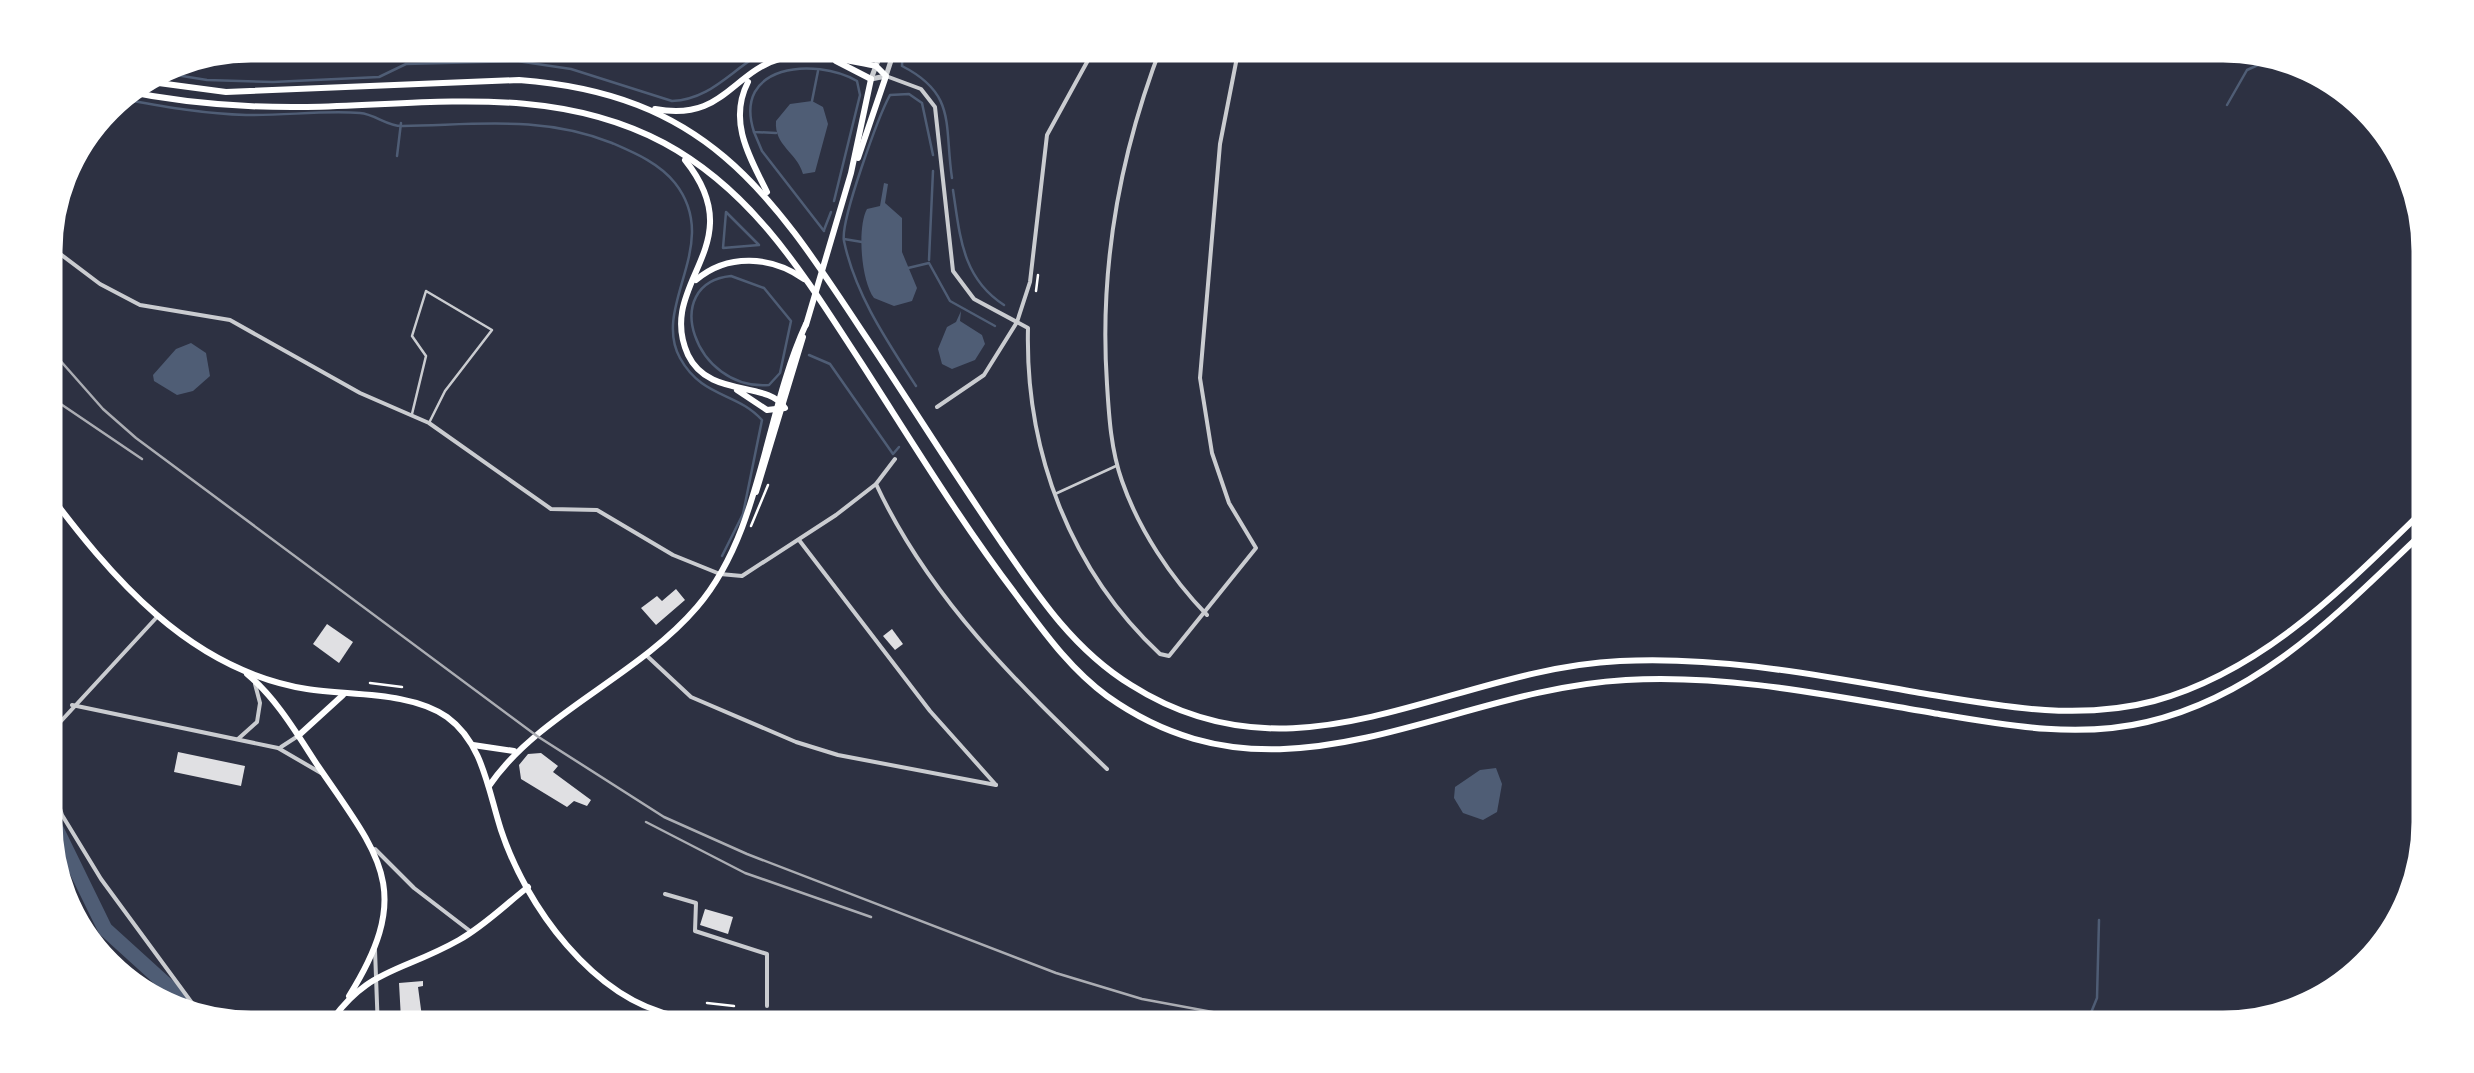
<svg xmlns="http://www.w3.org/2000/svg" width="2474" height="1073" viewBox="0 0 2474 1073" font-family="'Varela Round',sans-serif">
	<rect width="100%" height="100%" fill="#2d3142"/>
	<g fill="#4f5d75">
		<path d="M812 101 823 107 828 124 815 172 803 174C797 152 774 146 776 121L790 104Z"/>
		<path d="M884 183 888 184 885 203 902 218V252L917 288 912 301 894 306 874 298C861 281 857 227 867 209L880 206Z"/>
		<polygon points="961,311 960,321 982,335 985,344 975,360 952,369 942,364 938,349 947,327 956,322"/>
		<polygon points="191,343 206,353 210,376 193,391 177,395 154,381 153,375 176,349"/>
		<polygon points="1496,768 1502,784 1497,812 1483,820 1463,813 1454,798 1455,787 1480,770"/>
	</g>
	<g fill="none" stroke-linecap="round" stroke-linejoin="round">
		<g stroke="#4f5d75" stroke-width="2.5">
			<path d="M903 42 902 66C957 94 944 125 952 178"/>
			<polyline points="499,58 509,42"/>
			<path d="M151 71 207 80 273 82 379 77 406 64 517 61 571 69 672 101C719 99 738 57 781 46 811 38 850 63 871 53L877 42"/>
			<path d="M111 97C156 105 200 114 246 115 284 116 323 110 360 113 375 114 388 127 403 126 476 125 541 115 612 143 635 153 659 163 675 183 723 244 651 305 680 358 702 398 737 392 762 420L743 514 722 556"/>
			<polyline points="812,101 818,71"/>
			<polyline points="2227,105 2247,70 2282,54"/>
			<polyline points="754,132 762,151 824,231"/>
			<path d="M776 133 754 132C732 64 815 57 857 81L860 95 834 201"/>
			<polyline points="397,156 401,123"/>
			<path d="M953 190C960 236 962 278 1004 305"/>
			<polygon points="726,212 759,245 723,248"/>
			<polyline points="824,230 831,212"/>
			<polyline points="844,239 862,242"/>
			<polyline points="929,260 933,171"/>
			<polyline points="908,268 929,263 950,301 995,326"/>
			<path d="M731 276 764 288 791 321 780 373 769 385C694 391 659 283 731 276Z"/>
			<polyline points="809,355 830,364 893,454 899,447"/>
			<path d="M916 386C887 341 855 294 844 241 840 221 879 115 890 95L909 94 922 103 933 155"/>
			<polyline points="2084,1030 2097,998 2099,920"/>
		</g>
		<polyline stroke="#4f5d75" stroke-width="15" points="44,804 105,929 170,988 194,1019"/>
	</g>
	<g fill="#e0e0e3">
		<polygon points="676,589 685,600 656,625 641,608 657,596 662,601"/>
		<polygon points="327,624 353,642 339,663 313,644"/>
		<polygon points="892,629 903,644 895,650 883,636"/>
		<polygon points="178,752 245,766 241,786 174,772"/>
		<polygon points="541,753 558,766 553,772 591,800 587,806 574,801 567,807 521,779 519,765 528,754"/>
		<polygon points="705,909 733,917 728,934 700,925"/>
		<polygon points="423,981 423,986 418,987 422,1017 401,1019 399,983"/>
	</g>
	<g fill="none" stroke-linecap="round" stroke-linejoin="round">
		<g stroke="#fff" stroke-width="2.5">
			<polyline points="1036,291 1038,275"/>
			<polyline points="751,526 768,485"/>
			<polyline points="370,683 402,687"/>
			<polyline points="707,1003 734,1006"/>
		</g>
		<g stroke="#caccd0" stroke-width="2.5">
			<polyline points="412,414 426,356 412,336 426,291 492,330 445,391 429,423"/>
			<polyline points="1055,494 1116,466"/>
		</g>
		<g stroke="#caccd0" stroke-width="4">
			<path d="M1163 42C1120 152 1099 266 1107 384 1109 417 1111 450 1122 481 1139 530 1171 578 1207 615"/>
			<path d="M886 76 921 89 935 107 953 271 974 299 1028 328C1025 451 1070 570 1160 654L1169 656 1256 548 1229 503 1212 453 1200 378 1220 144 1240 42"/>
			<polyline points="43,241 100,284 140,305 230,320 360,393 429,423 551,509 597,510 673,555 720,574 742,576 836,515 876,484 895,459"/>
			<polyline points="937,407 984,375 1017,322 1030,282 1047,135 1098,42"/>
			<path d="M876 484C929 598 1017 683 1107 769"/>
			<polyline points="799,540 930,711 996,785"/>
			<polyline points="157,617 51,732 45,760 62,815 101,879 206,1022"/>
			<polyline points="646,655 691,697 796,742 838,755 996,785"/>
			<polyline points="72,705 278,748 321,773"/>
			<polyline points="238,739 257,722 260,703 255,684"/>
			<polyline points="281,747 298,736"/>
			<polyline points="375,849 414,888 470,931"/>
			<polyline points="665,894 696,903 695,931 767,954 767,1006"/>
			<polyline points="375,950 378,1030"/>
			<polyline points="623,1030 632,1017"/>
		</g>
		<g stroke="#caccd0" stroke-width="5">
			<polyline points="871,79 886,76 897,42"/>
			<polyline points="871,79 885,42"/>
		</g>
		<g stroke="#fff" stroke-width="6">
			<polyline points="858,158 886,76 876,66"/>
			<polyline points="806,325 851,173 871,79"/>
			<path d="M44 487C111 577 189 670 307 689 349 696 410 691 447 717 483 743 488 790 501 830 526 906 593 999 676 1016 734 1028 804 1022 865 1030"/>
			<polyline points="756,492 803,337"/>
			<path d="M247 674C277 699 297 734 318 766 380 857 415 890 349 996"/>
			<polyline points="298,736 343,695"/>
			<polyline points="473,745 514,751"/>
			<path d="M489 786C538 714 637 677 697 607 762 531 764 415 806 324"/>
			<path d="M325 1030C366 967 399 974 459 940 484 926 505 905 528 887"/>
		</g>
		<g stroke="#fff" stroke-width="6">
			<polyline points="836,61 871,79"/>
			<path d="M136 80 226 92 519 80C704 94 768 188 862 331 909 401 953 472 1001 542 1038 596 1074 650 1131 685 1299 792 1449 669 1620 661 1720 656 1817 675 1915 692 1994 705 2075 722 2154 701 2267 670 2349 582 2431 503"/>
			<path d="M748 82C728 121 749 156 767 192"/>
			<path d="M120 90C182 103 244 108 307 107 429 105 551 83 664 143 755 192 805 277 860 361 911 440 960 521 1017 596 1044 632 1070 669 1107 696 1281 820 1444 690 1626 680 1729 674 1832 696 1933 713 2004 725 2076 739 2147 722 2266 694 2345 605 2431 525"/>
			<path d="M655 109C724 122 731 72 782 58 811 50 848 61 876 66"/>
			<path d="M685 160C754 246 655 282 688 355 709 399 768 380 785 408L767 410 737 390"/>
			<path d="M696 280C728 253 771 256 804 279"/>
		</g>
		<g stroke="#abadb3" stroke-width="2.5">
			<polyline points="43,341 103,409 136,438 537,736 664,817 747,854 1056,973 1142,999 1310,1030"/>
			<polyline points="43,392 142,459"/>
			<polyline points="646,822 745,873 871,917"/>
		</g>
	</g>
	<path d="M0 0H2474V1073H0ZM251 60H2223A191 191 0 0 1 2414 251V822A191 191 0 0 1 2223 1013H251A191 191 0 0 1 60 822V251A191 191 0 0 1 251 60Z" fill="#fff" fill-rule="evenodd"/>
	<path fill="none" stroke="#fff" stroke-width="5" d="M251 60H2223A191 191 0 0 1 2414 251V822A191 191 0 0 1 2223 1013H251A191 191 0 0 1 60 822V251A191 191 0 0 1 251 60Z"/>
</svg>
